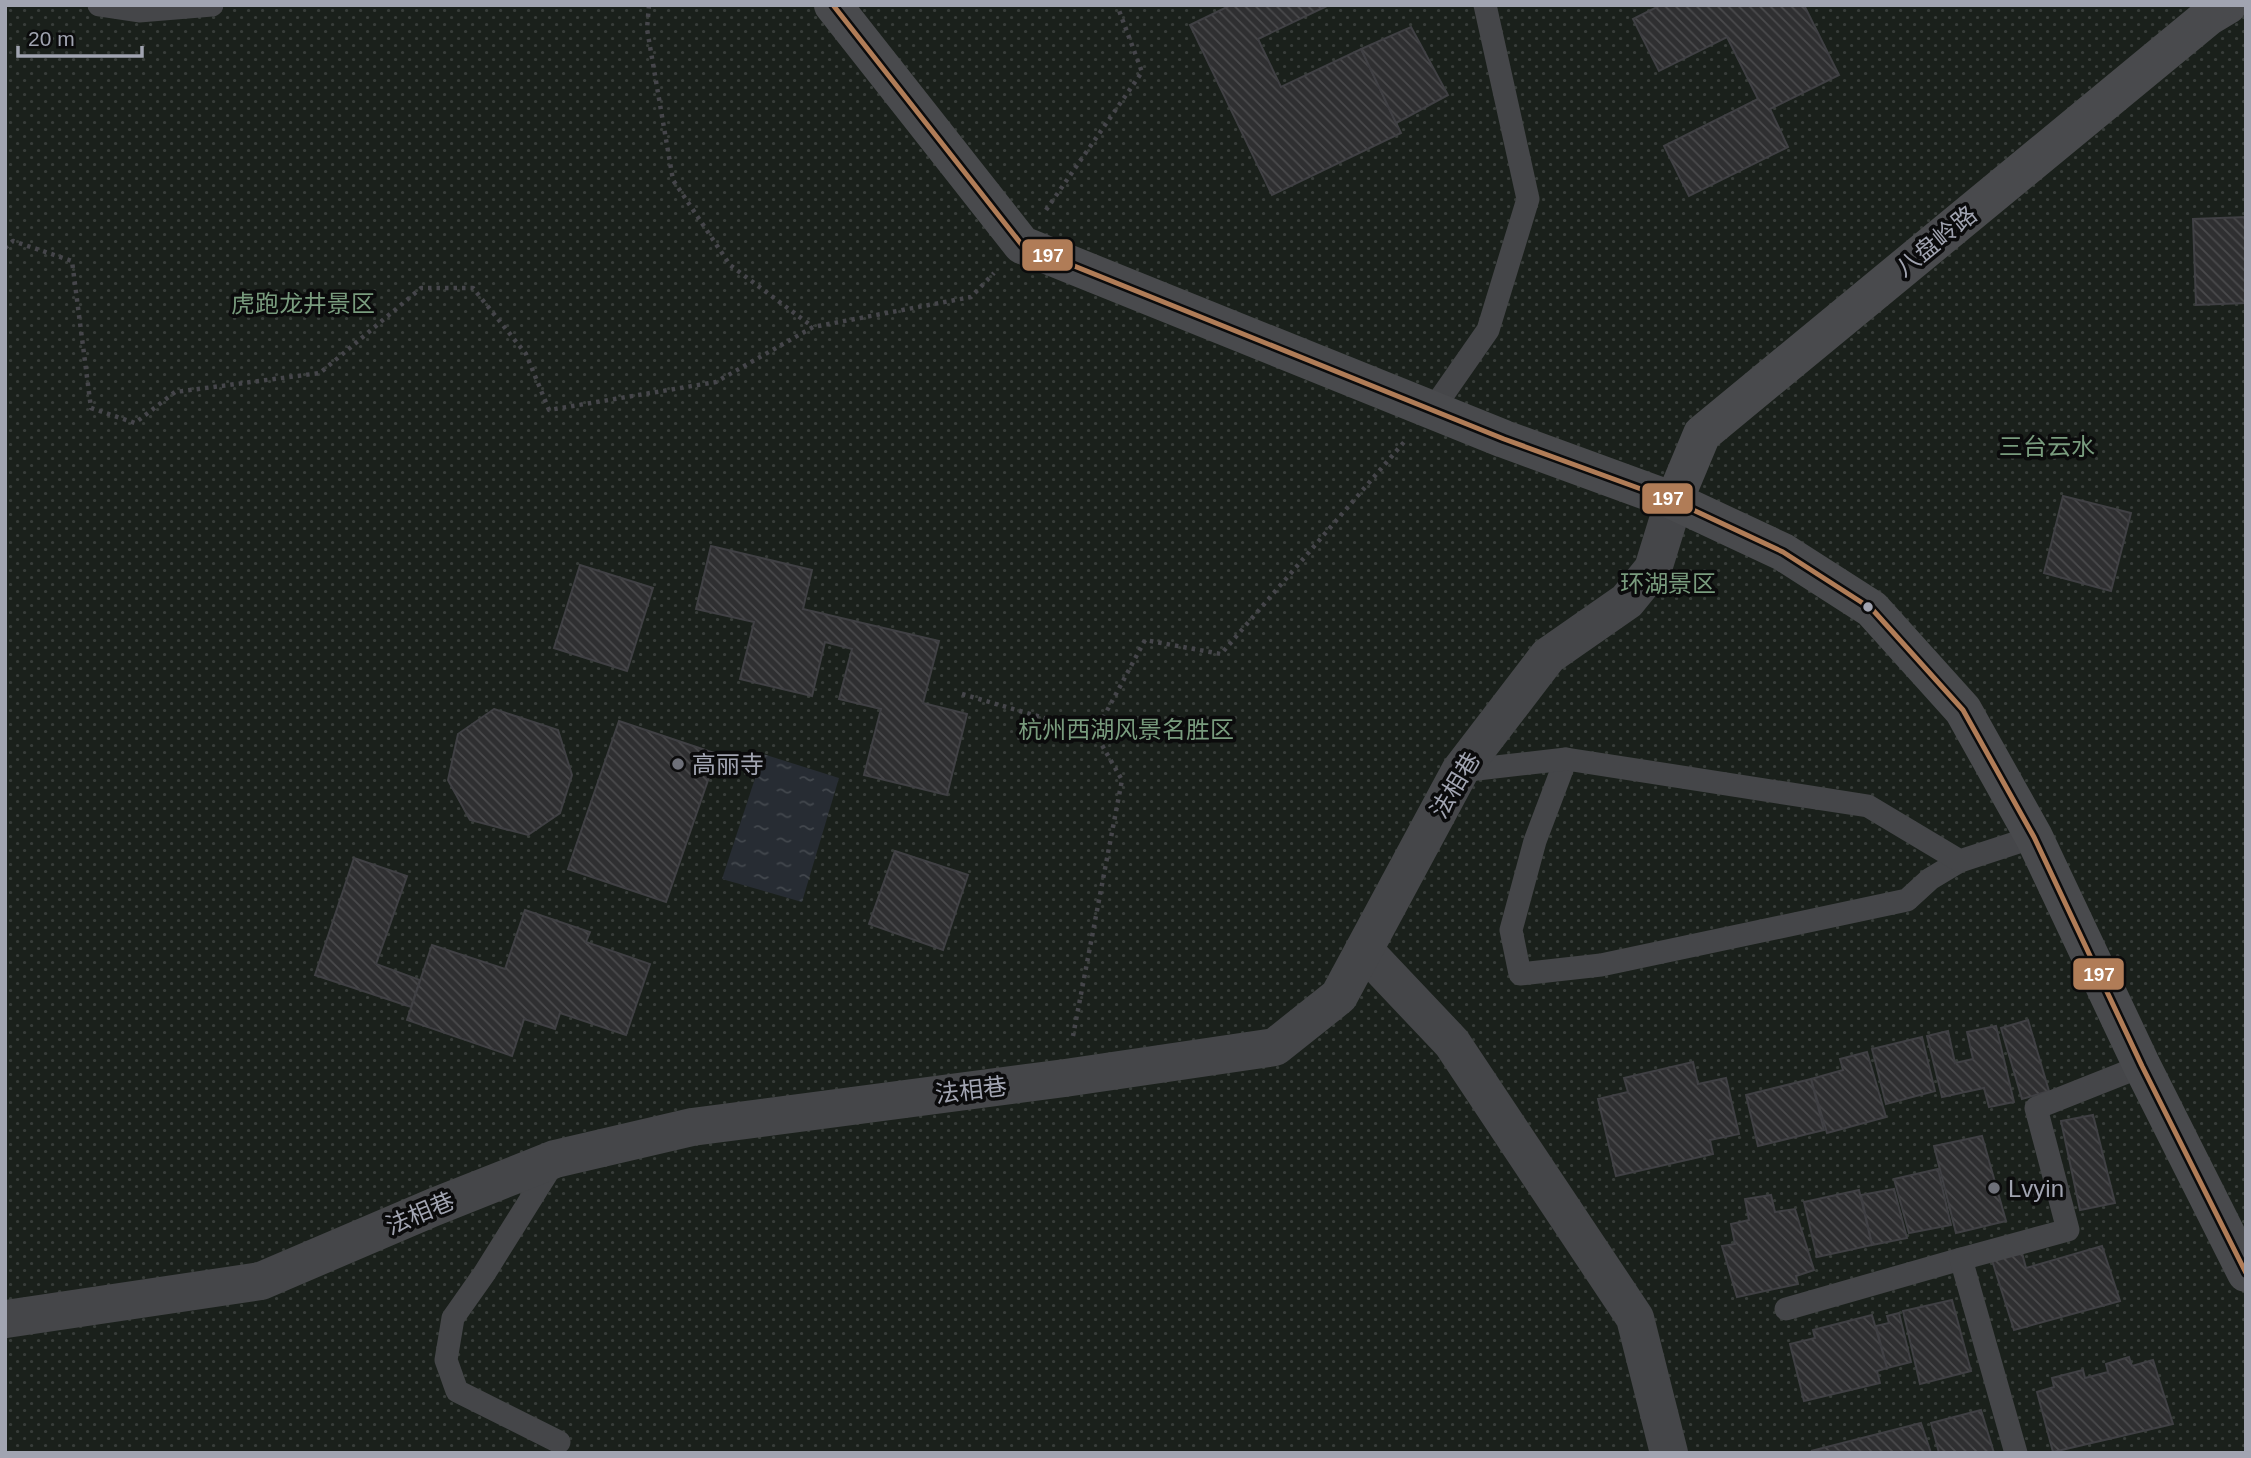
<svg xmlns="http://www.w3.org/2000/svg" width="2251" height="1458" viewBox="0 0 2251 1458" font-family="Helvetica,'Noto Sans SC',sans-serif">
	<defs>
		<pattern id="park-dots" width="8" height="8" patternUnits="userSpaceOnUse" patternTransform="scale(1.75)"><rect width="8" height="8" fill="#1a201b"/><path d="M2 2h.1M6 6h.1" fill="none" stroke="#383d3a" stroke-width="1.8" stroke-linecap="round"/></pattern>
		<pattern id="water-ripples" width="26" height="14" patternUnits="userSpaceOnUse" patternTransform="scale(1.75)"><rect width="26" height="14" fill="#272c33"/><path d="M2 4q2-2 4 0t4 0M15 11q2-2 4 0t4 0" fill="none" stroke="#43484e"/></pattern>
		<pattern id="building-back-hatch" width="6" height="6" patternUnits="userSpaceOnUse" patternTransform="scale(1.75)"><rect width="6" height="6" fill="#2f2f31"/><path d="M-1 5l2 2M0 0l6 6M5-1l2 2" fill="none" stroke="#4a4a4c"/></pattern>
	</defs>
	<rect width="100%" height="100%" fill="#101011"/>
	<rect fill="url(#park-dots)" x="5" y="5" width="2241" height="1448"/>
	<polygon fill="url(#water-ripples)" points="763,754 839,778 802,902 722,879"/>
	<g fill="url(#building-back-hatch)" stroke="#404044" stroke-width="2">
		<polygon points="1231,5 1329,5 1258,39 1281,87 1361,49 1401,133 1272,195 1190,25"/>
		<polygon points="1661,5 1804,5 1839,75 1770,109 1788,147 1689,196 1664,146 1758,99 1727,37 1659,71 1633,19"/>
		<polygon points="1411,27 1448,95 1396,123 1361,49"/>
		<polygon points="2246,217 2246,303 2196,305 2193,219"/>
		<polygon points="2063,496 2131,513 2111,591 2044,573"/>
		<polygon points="711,546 812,570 803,609 939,641 923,703 967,714 947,795 864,775 881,709 839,699 852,649 825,642 812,696 740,679 754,622 696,609"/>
		<polygon points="580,565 653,588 627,671 554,648"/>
		<polygon points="494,709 558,730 572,775 560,813 528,835 470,820 448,780 458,734"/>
		<polygon points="619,721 717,754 666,902 568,869"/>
		<polygon points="895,851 968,875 943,950 869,924"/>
		<polygon points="354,858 407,876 376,964 420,980 411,1007 315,975"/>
		<polygon points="525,910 590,932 586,942 650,964 626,1035 560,1013 555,1029 524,1019 512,1056 407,1020 432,945 505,969"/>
		<polygon points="2028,1020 2049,1091 2022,1099 2001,1028"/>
		<polygon points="1996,1026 2014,1102 1989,1107 1984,1088 1942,1097 1927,1036 1948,1031 1955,1063 1973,1059 1967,1032"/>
		<polygon points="1922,1037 1935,1091 1886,1104 1872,1049"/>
		<polygon points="1867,1052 1886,1117 1827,1133 1811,1079 1843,1070 1840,1059"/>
		<polygon points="1693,1062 1698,1084 1726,1078 1739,1134 1710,1140 1713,1154 1616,1176 1598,1099 1628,1092 1624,1078"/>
		<polygon points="1811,1079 1824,1130 1758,1146 1746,1095"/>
		<polygon points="2093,1115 2115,1203 2080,1210 2061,1121"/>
		<polygon points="1982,1136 2006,1221 1956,1233 1934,1146"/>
		<polygon points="1938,1169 1951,1225 1909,1233 1894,1179"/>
		<polygon points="1894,1189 1907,1238 1872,1245 1861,1195"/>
		<polygon points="1859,1190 1872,1245 1817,1257 1804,1202"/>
		<polygon points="1771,1195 1775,1212 1795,1209 1814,1270 1796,1276 1798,1284 1737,1297 1722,1246 1735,1244 1731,1224 1749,1220 1745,1199"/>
		<polygon points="2102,1246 2120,1301 2014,1330 1991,1257 2021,1249 2026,1268"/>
		<polygon points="1952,1300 1971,1371 1920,1384 1903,1311"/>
		<polygon points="1899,1313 1911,1362 1887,1368 1876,1326 1889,1323 1887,1316"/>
		<polygon points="1872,1315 1887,1368 1877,1371 1880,1383 1804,1401 1790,1344 1815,1338 1813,1330"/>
		<polygon points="2129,1357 2132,1366 2153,1360 2173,1424 2053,1452 2037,1392 2054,1387 2052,1378 2083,1370 2085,1378 2108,1372 2106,1364"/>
		<polygon points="1981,1410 1994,1453 1939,1453 1931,1423"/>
		<polygon points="1921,1423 1931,1453 1811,1451"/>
	</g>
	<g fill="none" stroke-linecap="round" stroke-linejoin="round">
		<g stroke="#46464b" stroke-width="4.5" stroke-dasharray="3.5 5" stroke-linecap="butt">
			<polyline points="649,5 647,29 673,180 730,265 813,327"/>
			<polyline points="1046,210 1142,72 1117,5"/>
			<polyline points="5,248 13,241 72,261 91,408 135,423 175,392 320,373 421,288 473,288 526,354 549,410 716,382 813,327 971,297 994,273"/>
			<polyline points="962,694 1095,733 1122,780 1073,1036"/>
			<polyline points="1095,733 1145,640 1221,654 1405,441"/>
		</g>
		<g stroke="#454649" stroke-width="23">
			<polyline points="99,5 139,11 212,5"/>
			<polyline points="1433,409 1488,330 1528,199 1485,5"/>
			<polyline points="1566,759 1535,841 1511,930 1520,974 1601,965 1907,900 1930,879 1960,861"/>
			<polyline points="1460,771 1566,759 1868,806 1960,861 2034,837"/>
			<polyline points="554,1162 484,1274 453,1318 446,1360 457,1391 559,1442"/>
			<polyline points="1786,1309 1961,1259"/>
			<polyline points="2016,1453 1961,1259 2068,1230 2036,1108 2142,1066"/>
		</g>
		<g stroke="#454649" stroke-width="38">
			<polyline points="1364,950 1452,1043 1635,1318 1669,1453"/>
			<polyline points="6,1319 261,1281 434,1207 555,1159 692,1127 1065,1078 1275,1047 1339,996 1460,771 1548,656 1627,601 1653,569 1674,501"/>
		</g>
		<g stroke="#494a4d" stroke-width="38">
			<polyline points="833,5 1022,245 1504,439 1674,501 1783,552 1872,609 1963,710 2034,837 2142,1066 2246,1273"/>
			<polyline points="1674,501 1702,434 2208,17 2228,5"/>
		</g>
		<defs>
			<polyline id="bus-1" points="833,5 1022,245 1504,439 1674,501 1783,552 1872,609 1963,710 2034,837 2142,1066 2246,1273"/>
		</defs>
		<use href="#bus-1" stroke="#0b0b0c" stroke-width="10"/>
		<use href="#bus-1" stroke="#b07c57" stroke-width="5"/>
	</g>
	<circle fill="#a1a4b1" stroke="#0b0b0c" stroke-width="2.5" cx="1868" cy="607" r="6"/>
	<g fill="#6e7079" stroke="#0b0b0c" stroke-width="2.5">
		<circle cx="678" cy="764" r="7"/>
		<circle cx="1994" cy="1188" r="7"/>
	</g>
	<g text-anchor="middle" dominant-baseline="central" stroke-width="7" stroke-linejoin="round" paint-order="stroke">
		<g font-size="24" fill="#a1a4b1" stroke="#0b0b0c">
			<text transform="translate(1936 241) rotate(-39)">八盘岭路</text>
			<text transform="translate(1455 785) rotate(-59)">法相巷</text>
			<text transform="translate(971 1090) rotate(-7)">法相巷</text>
			<text transform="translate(420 1213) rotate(-23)">法相巷</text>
		</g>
		<g font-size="24" fill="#799c7e" stroke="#0b0b0c">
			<text x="303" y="303">虎跑龙井景区</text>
			<text x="2047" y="446">三台云水</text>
			<text x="1668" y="583">环湖景区</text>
			<text x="1126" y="729">杭州西湖风景名胜区</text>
		</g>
		<g font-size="24" fill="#a1a4b1" stroke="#0b0b0c" text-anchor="start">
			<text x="692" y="764">高丽寺</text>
			<text x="2008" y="1188">Lvyin</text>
		</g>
	</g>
	<g stroke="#0b0b0c" stroke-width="2.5">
		<rect x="1021" y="238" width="53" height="34" rx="7" fill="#b07c57"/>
		<rect x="1641" y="482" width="53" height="33" rx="7" fill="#b07c57"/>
		<rect x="2072" y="957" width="53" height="34" rx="7" fill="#b07c57"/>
	</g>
	<g font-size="19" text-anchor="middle" font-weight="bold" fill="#fff">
		<text x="1048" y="262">197</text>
		<text x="1668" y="505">197</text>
		<text x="2099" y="981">197</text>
	</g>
	<rect width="2251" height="1458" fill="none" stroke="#a1a4b1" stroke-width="14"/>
	<path d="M18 46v10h124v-10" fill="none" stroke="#a1a4b1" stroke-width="3.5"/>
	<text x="28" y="46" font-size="21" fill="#a1a4b1" stroke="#0b0b0c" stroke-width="5" paint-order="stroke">20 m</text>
</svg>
